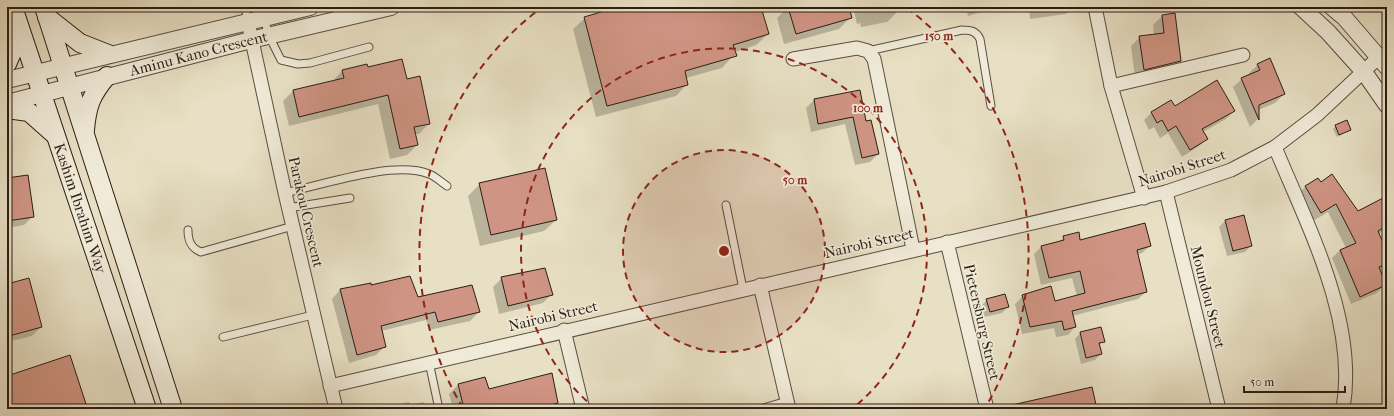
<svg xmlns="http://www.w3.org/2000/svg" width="1394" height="416" viewBox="0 0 1394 416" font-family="'IM FELL French Canon',serif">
	<rect width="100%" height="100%" fill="#e8e0c4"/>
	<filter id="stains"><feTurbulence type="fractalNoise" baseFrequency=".005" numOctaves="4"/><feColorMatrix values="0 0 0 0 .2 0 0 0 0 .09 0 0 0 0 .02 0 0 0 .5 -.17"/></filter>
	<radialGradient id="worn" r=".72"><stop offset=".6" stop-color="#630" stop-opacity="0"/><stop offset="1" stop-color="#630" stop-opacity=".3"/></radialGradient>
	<g fill="#0003">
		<polygon points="624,7 760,7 768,34 756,45 732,53 733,56 722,68 686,78 687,84 676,96 596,117 573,29 585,18"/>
		<polygon points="788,7 848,7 850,18 839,29 784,44 777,18"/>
		<polygon points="853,7 898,7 898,11 887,22 861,27 860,23 857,24"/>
		<polygon points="966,7 997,7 968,16"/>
		<polygon points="1029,7 1073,7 1066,14 1030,19"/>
		<polygon points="1174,14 1180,61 1171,70 1135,78 1131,46 1140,37 1154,35 1153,25 1162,16"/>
		<polygon points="367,65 367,68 406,80 429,123 419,134 415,134 417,145 407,155 390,159 378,104 289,126 283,101 293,91 332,82 342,71"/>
		<polygon points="1258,65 1284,94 1275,103 1258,110 1258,119 1250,127 1233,87 1242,79 1250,75 1249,73"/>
		<polygon points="859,91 865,122 878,154 870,162 855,165 845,124 811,132 806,108 814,100"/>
		<polygon points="1170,101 1174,107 1234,111 1226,119 1203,132 1207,139 1199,146 1182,157 1168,133 1160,138 1154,127 1149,130 1144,120 1151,113"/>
		<polygon points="1336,126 1350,130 1337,137 1333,129"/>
		<polygon points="7,167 11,179 33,216 24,225 7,228"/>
		<polygon points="1318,179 1321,184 1358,212 1387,209 1387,229 1378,234 1387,254 1387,265 1379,271 1385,285 1377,293 1351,304 1332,258 1340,250 1346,248 1328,212 1313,221 1297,195 1305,187"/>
		<polygon points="480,184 556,220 544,231 480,246 468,196"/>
		<polygon points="1225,221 1251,246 1245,252 1227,256 1219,227"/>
		<polygon points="1064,237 1080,241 1150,246 1142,253 1137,255 1146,292 1138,299 1072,316 1075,327 1068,335 1056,337 1054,328 1022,334 1015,304 1023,296 1054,302 1077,296 1072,278 1041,285 1034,254 1041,247 1059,242"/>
		<polygon points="502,278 551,295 543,303 499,314 493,287"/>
		<polygon points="370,284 371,287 479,312 470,321 429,330 426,320 381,331 385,346 376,355 349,363 332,299 340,290"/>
		<polygon points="7,285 41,327 32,336 7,342"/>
		<polygon points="987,300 1008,307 1002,313 984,317 981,306"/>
		<polygon points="1080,333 1103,341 1099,346 1101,354 1095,360 1081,364 1075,339"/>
		<polygon points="69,356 86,409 7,409 7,377"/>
		<polygon points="485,378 488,390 557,403 551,409 453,409 449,394 458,385"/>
		<polygon points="1091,388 1096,409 1008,409 1011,407"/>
		<polygon points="409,402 410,405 424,402 426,409 382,409"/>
	</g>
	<g fill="#cf9483" stroke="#2b1d14">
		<polygon points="618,7 761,7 769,34 733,45 737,56 685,71 688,85 607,106 584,17"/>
		<polygon points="788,7 849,7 852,18 796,34"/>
		<polygon points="1175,13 1181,61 1144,70 1139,36 1164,33 1162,15"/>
		<polygon points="1270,58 1285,94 1259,105 1259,120 1241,78 1260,70 1257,64"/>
		<polygon points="402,59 407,79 420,76 430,124 414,127 418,145 400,149 388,95 299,117 293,90 344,78 342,70 367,64 368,67"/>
		<polygon points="1217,80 1235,111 1202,129 1208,139 1190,150 1176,126 1168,131 1162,120 1157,123 1151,112 1171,100 1175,106"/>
		<polygon points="860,90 866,121 871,120 879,154 862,158 853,117 818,124 814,99"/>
		<polygon points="1347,120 1351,130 1339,135 1335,125"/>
		<polygon points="545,168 557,220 491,235 479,183"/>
		<polygon points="1332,174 1358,211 1383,198 1387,207 1387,226 1378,231 1387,252 1387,264 1379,267 1386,285 1360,297 1340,250 1356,243 1336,204 1321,213 1305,186 1318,178 1321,182"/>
		<polygon points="28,175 34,217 7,221 7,178"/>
		<polygon points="1244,215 1252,246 1233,251 1225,220"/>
		<polygon points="1145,223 1151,246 1137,250 1147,292 1072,311 1076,327 1064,330 1062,321 1030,327 1022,295 1051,286 1055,301 1085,293 1080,271 1049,278 1041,246 1064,240 1063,236 1079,232 1080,240"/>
		<polygon points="545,268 553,295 508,306 501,277"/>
		<polygon points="410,276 418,297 472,285 480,312 438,322 435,312 381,326 386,347 357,355 340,289 371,283 371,285"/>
		<polygon points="29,278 42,327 9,336 7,330 7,284"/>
		<polygon points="1005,294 1009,307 990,312 986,299"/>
		<polygon points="1101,327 1105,342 1099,343 1102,354 1086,358 1080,332"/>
		<polygon points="70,355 86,404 72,409 7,409 7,376"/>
		<polygon points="552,373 558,403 536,409 464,409 458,384 485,377 489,389"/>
		<polygon points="1092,387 1097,409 1013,409 1012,405"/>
	</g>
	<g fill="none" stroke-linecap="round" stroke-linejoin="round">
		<defs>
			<g id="service">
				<polyline points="245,7 248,22"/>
				<polyline points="264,18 269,36 281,60 298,64 310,63 369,47"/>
				<path d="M868 51 962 30C971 30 976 31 980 39L991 106"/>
				<path d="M285 193C322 185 394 160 429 174 435 176 441 182 447 186"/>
				<polyline points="726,205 743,289"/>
				<polyline points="288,208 350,198"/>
				<path d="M188 230C188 241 191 248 201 252L293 226"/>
				<polyline points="223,337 313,315"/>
				<polyline points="429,362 439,409"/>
				<polyline points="572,409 582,405"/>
				<polyline points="760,409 787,401"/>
			</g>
			<g id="minor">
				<polyline points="1095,7 1111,86 1144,198"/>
				<polyline points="248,22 285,193 336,409"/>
				<polyline points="793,59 857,48 868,51 874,59 913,249"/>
				<polyline points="1111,86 1243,55"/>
				<path d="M1275 147C1308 227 1358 321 1343 409"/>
				<polyline points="1166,192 1219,409"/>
				<polyline points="947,242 987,409"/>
				<polyline points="760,285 789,409"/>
				<polyline points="564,330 583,409"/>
				<polyline points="330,386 1166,192 1231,170 1275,147 1317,115 1379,57"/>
			</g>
			<g id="tertiary">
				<polyline points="1301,7 1328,32 1364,72 1387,105"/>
				<polyline points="1332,7 1344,17 1387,67"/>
				<polyline points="7,80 310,7"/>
				<path id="s1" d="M7 103 251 40 391 7"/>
			</g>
			<g id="secondary">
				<path id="s2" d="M13 7 147 409"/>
				<polyline points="44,7 173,409"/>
				<polyline points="47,17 80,43 108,54"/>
				<polyline points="7,64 17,41 18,24"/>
				<polyline points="7,109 29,112 55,135"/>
				<path d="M85 130C87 106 91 95 107 76"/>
			</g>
		</defs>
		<use href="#service" stroke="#5a4e40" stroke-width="9"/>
		<use href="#minor" stroke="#5a4e40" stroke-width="15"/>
		<use href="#tertiary" stroke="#5a4e40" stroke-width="18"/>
		<use href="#secondary" stroke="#2b1d14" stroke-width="20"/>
		<use href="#service" stroke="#f0ebd9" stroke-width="7"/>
		<use href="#minor" stroke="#f0ebd9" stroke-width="13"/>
		<use href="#tertiary" stroke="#f0ebd9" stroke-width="16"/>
		<use href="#secondary" stroke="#f0ebd9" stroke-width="18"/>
	</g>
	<circle cx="724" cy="251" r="101" fill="#8f2418" fill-opacity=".12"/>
	<g fill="none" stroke="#8f2418" stroke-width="2" stroke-dasharray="7 5">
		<circle cx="724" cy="251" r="101"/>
		<path d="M596 409A203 203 0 1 1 852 409"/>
		<path d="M463 408A304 304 0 0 1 541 8M907 8A304 304 0 0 1 985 408"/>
	</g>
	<g text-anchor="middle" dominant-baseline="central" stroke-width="3.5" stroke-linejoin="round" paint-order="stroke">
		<g font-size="15" fill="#2b1d14" stroke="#f0ebd9">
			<text stroke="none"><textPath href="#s1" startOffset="198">Aminu Kano Crescent</textPath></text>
			<text transform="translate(1182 168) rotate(-18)">Nairobi Street</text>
			<text stroke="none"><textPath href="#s2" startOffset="212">Kashim Ibrahim Way</textPath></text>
			<text transform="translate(306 212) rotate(77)">Parakou Crescent</text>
			<text transform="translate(869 243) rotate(-13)">Nairobi Street</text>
			<text transform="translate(1208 297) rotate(76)">Moundou Street</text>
			<text transform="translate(553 316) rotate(-13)">Nairobi Street</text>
			<text transform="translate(982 322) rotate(77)">Pietersburg Street</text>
		</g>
	</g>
	<circle cx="724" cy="251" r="6" fill="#8f2418" stroke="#f0ebd9" stroke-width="2"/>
	<g font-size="12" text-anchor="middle" font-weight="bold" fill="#8f2418" stroke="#f0ebd9" stroke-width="3.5" stroke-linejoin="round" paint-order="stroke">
		<text x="939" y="40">150 m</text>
		<text x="868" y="112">100 m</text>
		<text x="795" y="184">50 m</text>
	</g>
	<rect width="1394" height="416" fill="none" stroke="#e8e0c4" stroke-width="24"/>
	<rect x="8" y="8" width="1378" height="400" fill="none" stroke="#2b1d14" stroke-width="2"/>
	<rect x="12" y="12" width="1370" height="392" fill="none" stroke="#2b1d14"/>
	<path d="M1244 386v6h101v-6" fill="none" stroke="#2b1d14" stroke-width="2"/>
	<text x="1250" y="386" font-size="12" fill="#2b1d14" stroke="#f0ebd9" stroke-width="3" paint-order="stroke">50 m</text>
	<rect width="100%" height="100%" filter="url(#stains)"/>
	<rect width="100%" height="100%" fill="url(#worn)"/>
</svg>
